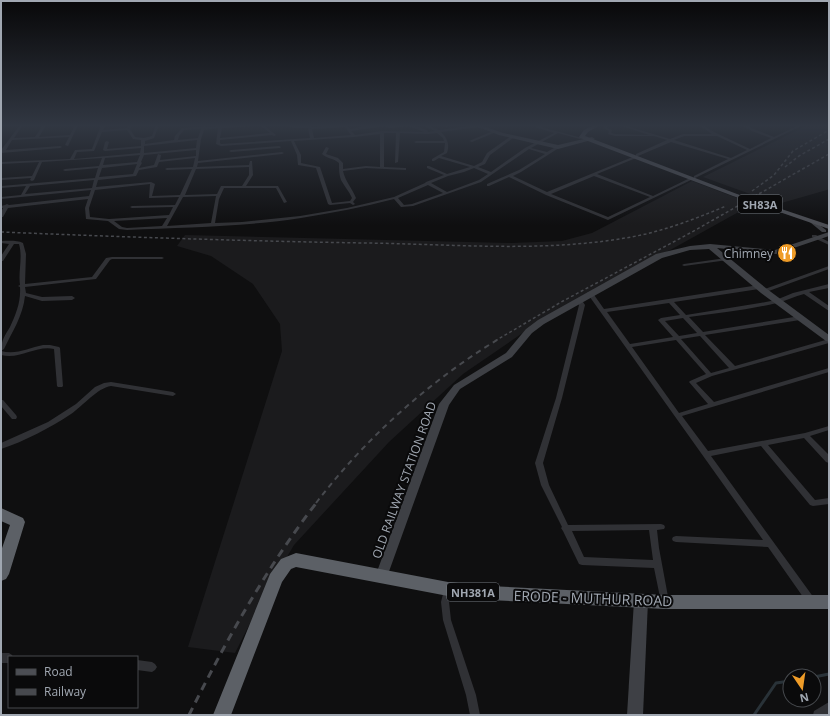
<svg xmlns="http://www.w3.org/2000/svg" width="830" height="716" viewBox="0 0 830 716" font-family="'Open Sans',sans-serif">
	<rect width="100%" height="100%" fill="#0f0f10"/>
	<g fill="#1b1b1d">
		<polygon points="808,125 829,125 829,189 827,190 778,204 703,177"/>
		<polygon points="692,181 753,204 530,328 463,374 389,442 294,545 262,600 235,653 188,647 282,351 280,324 253,284 211,256 177,246 185,235 511,243 562,241 592,233"/>
	</g>
	<g fill="none" stroke-linecap="round" stroke-linejoin="round">
		<g stroke="#293238" stroke-width="3">
			<polyline points="814,677 829,674"/>
			<polyline points="754,715 776,683 790,681"/>
		</g>
		<g fill="#303135" fill-rule="evenodd">
			<polygon points="20,125 23,125 14,138 35,137 43,125 46,125 39,137 70,135 75,125 78,125 68,146 65,145 69,137 12,140 6,150 60,146 62,147 60,148 1,153 1,150"/>
			<path d="M101 125H105L103 130 127 128 129 125H131L130 129 135 137 144 138 152 136 156 125H159L154 138 145 141V144L174 140 175 136 182 128 202 127 204 125H206V127L244 125H257L255 126 222 128 220 138 270 133 260 125H263L276 135 274 136 272 135 220 140V143L221 144 310 138 308 128H295L286 126V125L295 126H310L312 127 346 125 350 129C360 127 381 122 389 126L412 125 427 130 428 132 435 131 424 126V125H427L439 130 478 125H479V127L441 132C447 138 450 144 447 153L441 156 474 166 482 162 487 153 511 136H513V138L490 155 485 164 478 167 491 172 525 148 554 133 535 127 541 125H544V126L541 127 582 138 580 139 558 133 531 148 547 152 559 145 562 146 521 172 513 176 547 192 635 156 637 157 636 158 597 174 653 196 690 178 693 179 608 220 546 195 509 177 489 186H487V184L519 170 545 154 529 149 481 182 413 206 401 207 394 199C363 207 332 213 301 218 244 227 185 227 127 230L119 229 108 221 86 219 85 208 88 199 8 208 3 217H1V212L3 208H1V206L5 205 7 204 9 205 89 196 91 190 1 199V197L21 195 26 186 1 188V186L95 178 98 168 65 171 63 170 65 169 99 166 102 158 42 162 34 180 32 181 30 180 31 178 1 180V178L32 176 39 162 1 164V162L70 159 75 150 92 149ZM385 126 389 128 409 126 424 132 382 131 355 135 351 131ZM345 127 351 135 314 138 312 129ZM218 128 216 144 221 146 291 141 297 155 298 165 316 168 328 204 330 205 350 203 353 205 355 204 353 202 356 198C352 188 345 181 343 171L366 168 406 170V168H405L384 167V133H396L395 163 398 162 400 133 428 134 437 133 443 138 444 141H416L414 142 416 143H445L444 152 432 159V161H434L439 158 470 167 447 174 429 166H427V168L444 175 426 182 425 183 394 197 347 208 300 216 242 222 215 223 219 199 224 188H276L284 203 287 202 278 186H246L253 175 252 161H250L249 165 197 167 198 163 282 154 284 153 282 152 198 161 201 139 204 130ZM201 129 198 138 178 140 179 136 184 130ZM127 130 133 139 141 140V146L107 149 109 142 107 141 105 142 103 150 105 151 141 148 140 153 74 159 77 152 94 151 102 132ZM380 134V167L366 166 343 169V163L338 158 326 154 329 148 326 147 322 154C327 159 334 158 339 163 339 169 339 175 341 180 344 186 349 191 352 198L350 201 332 203 320 167 301 163V155L294 141 354 137ZM197 140 196 148 144 153V146ZM196 150V156L160 160 161 155 158 154 154 165 139 168 142 163 141 162 144 155ZM140 155 137 162 103 165 105 158ZM195 158 193 167 167 168 165 169 167 170 192 169 180 195 152 196 155 184 151 182 96 187 98 180 136 176 139 170 157 167 159 162ZM137 164 133 174 99 177 102 168ZM249 167V175L242 186H221L217 194 185 195 196 169ZM474 168 488 174 479 180 447 192 431 183 448 176 464 172ZM594 176 650 197 608 217 551 194ZM94 180 92 188 25 194 30 186ZM150 184 149 198 179 197 175 205 132 206 130 207 132 208 173 207 169 215 109 219 90 217 89 208 95 190ZM428 185 443 193 412 204 404 205 398 198ZM216 196 211 223 167 226 183 197ZM167 218 162 226 127 228 122 227 114 221Z"/>
			<polygon points="439,125 444,125 448,126 446,127"/>
			<path d="M606 125H608L607 128 612 130 611 133 615 134 649 135 619 125H623L670 139 683 134H712L699 125H703L714 132 750 149 771 138 752 131 743 126V125H746L754 129 774 137 799 125H803L695 178H694V176L728 159 671 142 638 156H636V154L667 140 654 136H615L608 134 609 131 603 128ZM684 136H717L747 150 731 158 674 140Z"/>
			<polygon points="493,131 496,132 472,142 469,141"/>
			<polygon points="279,146 281,147 280,148 231,152 229,151 231,150"/>
			<polygon points="812,235 816,235 829,242 829,245 812,237"/>
			<path d="M1 241C8 241 17 240 23 243L26 254 25 284 92 277 106 258 112 257H162L164 258 162 259H112L110 260 96 279 25 287 26 293 42 297 72 296 75 298 72 300 42 301 25 296C23 316 12 332 4 349L1 351C1 341 5 335 10 327 16 314 21 302 20 287L18 286 20 285C18 271 23 258 19 244H14L3 261H1V256L9 244 1 243Z"/>
			<polygon points="726,258 728,259 728,260 684,266 682,265 684,264"/>
			<polygon points="829,266 829,269 766,292 762,292 761,291 762,290"/>
			<path d="M829 284V288L809 292 829 306V311L804 294C795 296 786 301 777 303 748 310 718 313 689 317L703 332 800 316 802 317 803 318 800 320 705 335 735 366 829 339V343L712 376 696 383 714 402 829 368V372L682 416 708 451 805 433 829 426V430L810 436 829 455V463L826 462 804 438 768 445 815 500 829 498V504L813 506 810 505 761 446 711 456 814 598 815 601 814 604 811 605 808 604 768 547 676 542 673 541 672 539 673 537 676 536 763 540 587 293 588 292H592L604 309 759 285 762 287 759 289 674 302 686 315 760 303 776 300 793 293ZM669 303 680 315 661 318 658 320 673 337 630 344 607 312ZM683 318 697 333 679 336 665 321ZM700 336 729 368 711 373 681 339ZM676 340 706 374 690 381 689 382 708 404 679 413 632 347Z"/>
			<path d="M579 298 581 299 585 305 562 398 543 463 549 485 568 525 661 524 664 525 665 527 664 529 657 530 659 548 669 602 668 605 665 606 662 605 661 602 654 568 582 565 579 564 563 531 561 528 562 527 541 485 535 463 556 398 579 305 576 300ZM649 530 653 560 584 557 572 531Z"/>
			<path d="M43 345H50L59 347 60 348 63 386 62 387H58L57 386 54 349C36 345 20 360 1 355V351C16 355 29 348 43 345Z"/>
			<path d="M111 382 173 392 176 394 173 396 111 386C97 388 83 406 71 414 50 428 25 441 1 449V443L48 422 76 404 95 387 104 383Z"/>
			<polygon points="1,400 3,400 16,415 17,417 16,419 12,419 1,406"/>
			<polygon points="448,585 451,586 452,589 449,602 451,620 476,695 480,715 470,715 466,695 443,620 441,602 445,586"/>
			<polygon points="1,653 9,653 12,655 13,657 9,657 9,663 1,663"/>
			<polygon points="137,660 152,662 155,664 157,667 155,670 152,672 137,670"/>
			<polygon points="829,702 829,713 826,715 813,715 814,711"/>
		</g>
		<g fill="#3e4045" fill-rule="evenodd">
			<polygon points="473,125 480,125 503,133 558,145 592,137 595,139 558,149 499,135"/>
			<polygon points="813,220 826,230 826,232 822,232 811,223 810,222"/>
			<polygon points="829,232 829,236 776,254 717,248 767,289 829,335 829,342 826,341 761,293 709,249 690,250 662,258 544,324 532,333 512,357 460,389 449,405 387,577 386,581 381,583 376,581 375,577 439,404 454,385 506,353 526,329 538,320 656,254 690,246 710,244 775,250"/>
			<polygon points="641,595 646,597 648,601 643,715 627,715 634,601 636,597"/>
		</g>
		<polygon fill="#4c4e54" fill-rule="evenodd" points="594,125 600,125 588,132 585,136 737,194 829,225 829,229 733,196 580,138 579,137 584,130"/>
		<g fill="#5c6066" fill-rule="evenodd">
			<polygon points="1,508 23,518 25,522 9,574 6,579 1,581 1,551 10,525 1,521"/>
			<polygon points="296,553 448,582 489,586 665,595 829,595 829,609 665,609 489,600 448,596 296,567 291,569 282,582 231,715 213,715 270,574 281,559"/>
		</g>
		<g stroke="#47494e" stroke-width="1.5" stroke-dasharray="3 2.5" stroke-linecap="butt">
			<polyline points="785,167 799,156 829,139"/>
			<polyline points="752,191 774,175 793,151 829,130"/>
			<path d="M1 232C122 237 243 241 364 243 458 244 555 254 646 234 674 227 700 217 726 206"/>
			<polyline points="495,341 563,301 692,232 829,154"/>
		</g>
		<path stroke="#47494e" stroke-width="2" stroke-dasharray="5.5 4.5" stroke-linecap="butt" d="M316 503C366 438 427 383 497 340"/>
		<path stroke="#47494e" stroke-width="3" stroke-dasharray="8 6" stroke-linecap="butt" d="M189 715C226 641 266 568 317 502"/>
	</g>
	<linearGradient id="sky" x2="0" y2="1"><stop stop-color="#080809"/><stop offset="0.56" stop-color="#313742"/><stop offset="1" stop-color="#313742" stop-opacity="0"/></linearGradient>
	<rect width="830" height="225" fill="url(#sky)"/>
	<defs>
		<symbol id="restaurant-disc" viewBox="-11 -11 22 22"><circle r="9.5" fill="#ef9c28" stroke="#0a0a0b"/><path d="M-5-6h1v4h1v-4h1v4h1v-4h1v5L-1.5 .5V6h-2V.5L-5-1ZM5-6V6H3V1.5H1.5Q1.5-4 5-6Z" fill="#fff"/></symbol>
	</defs>
	<g fill-rule="evenodd">
		<use href="#restaurant-disc" x="776" y="242" width="22" height="22"/>
	</g>
	<g text-anchor="middle" dominant-baseline="central" stroke-width="4" stroke-linejoin="round" paint-order="stroke">
		<g fill="#0a0a0b" stroke="#73787f" stroke-width="1">
			<rect x="738" y="195" width="44" height="18" rx="3"/>
			<rect x="447" y="583" width="52" height="18" rx="3"/>
		</g>
		<g font-size="11" font-weight="bold" fill="#a0a7b1">
			<text x="760" y="204">SH83A</text>
			<text x="473" y="592">NH381A</text>
		</g>
		<g font-size="12" fill="#a0a7b1" stroke="#0a0a0b" text-anchor="end">
			<text x="773" y="253">Chimney</text>
		</g>
		<g font-size="12" fill="#a0a7b1" stroke="#0a0a0b">
			<text transform="translate(404 480) rotate(-70)">OLD RAILWAY STATION ROAD</text>
		</g>
		<g font-size="14" fill="#a0a7b1" stroke="#0a0a0b">
			<text transform="translate(593 598) rotate(2)">ERODE - MUTHUR ROAD</text>
		</g>
	</g>
	<rect width="830" height="716" fill="none" stroke="#a0a7b1" stroke-width="4"/>
	<rect x="8" y="656" width="130" height="52" fill="#0a0a0b" stroke="#46494d"/>
	<rect x="16" y="669" width="20" height="6" fill="#4c4e54" stroke="#46494d"/>
	<text x="44" y="676" font-size="12" fill="#a0a7b1">Road</text>
	<rect x="16" y="689" width="20" height="6" fill="#47494e" stroke="#46494d"/>
	<text x="44" y="696" font-size="12" fill="#a0a7b1">Railway</text>
	<g transform="translate(802 688) rotate(167)"><circle r="19" fill="#0a0a0b" stroke="#46494d"/>
	<path d="M0-3L7 15L0 10L-7 15Z" fill="#ef9c28"/>
	<text y="-6" font-size="11" font-weight="bold" text-anchor="middle" fill="#a0a7b1">N</text>
	</g>
</svg>
